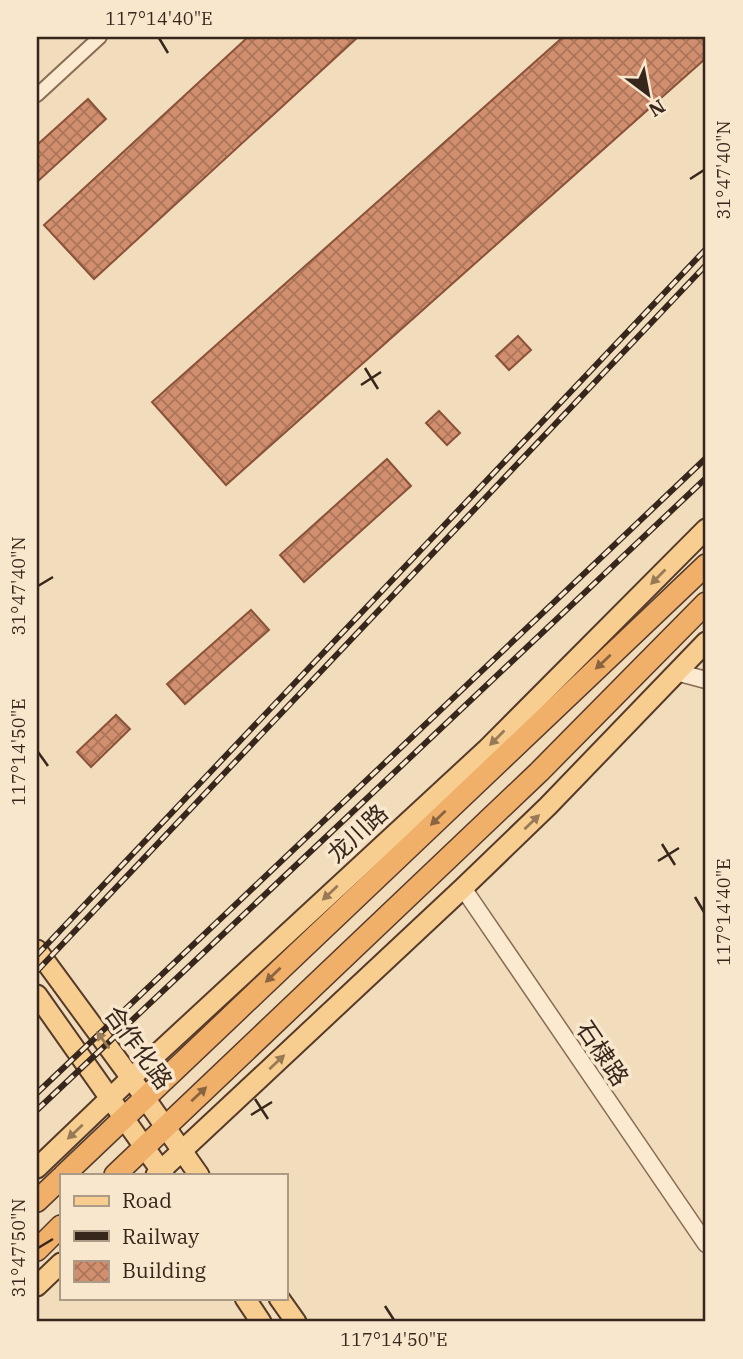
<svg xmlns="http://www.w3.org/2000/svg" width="743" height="1359" viewBox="0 0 743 1359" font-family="'IBM Plex Serif','Noto Sans SC',serif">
	<defs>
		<pattern id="building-cross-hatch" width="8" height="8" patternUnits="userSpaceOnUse" patternTransform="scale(1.75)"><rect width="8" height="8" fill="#d28f6f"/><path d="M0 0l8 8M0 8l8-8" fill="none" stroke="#ab755a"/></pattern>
	</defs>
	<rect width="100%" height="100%" fill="#f1dcbc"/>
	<g fill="url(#building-cross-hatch)" stroke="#8a5239" stroke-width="2">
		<polygon points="248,37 358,37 94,279 44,225"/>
		<polygon points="563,37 706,37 706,58 226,485 152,402"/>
		<polygon points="88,99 106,119 37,182 37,145"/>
		<polygon points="518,336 531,350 509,370 496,356"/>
		<polygon points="439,411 460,433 447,445 426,423"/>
		<polygon points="387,459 411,486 304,582 280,555"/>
		<polygon points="251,610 269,630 185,704 167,684"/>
		<polygon points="116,715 130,729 91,767 77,752"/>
	</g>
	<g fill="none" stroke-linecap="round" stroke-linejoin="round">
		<defs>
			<polyline id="minor" points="37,95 100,37"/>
			<g id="tertiary">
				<polyline points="676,672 706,680"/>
				<polyline points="463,888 706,1244"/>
			</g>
			<g id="primary">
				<polyline points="37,950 131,1078 199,1175"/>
				<polyline points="37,995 164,1175"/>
				<polyline points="37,1168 131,1078 487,749 706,529"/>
				<polyline points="156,1175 463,888 548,806 706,642"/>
				<polyline points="37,1286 61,1263"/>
				<polyline points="245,1298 261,1322"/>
				<polyline points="279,1298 296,1322"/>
			</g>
			<g id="trunk">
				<polyline points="64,1175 706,565"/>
				<polyline points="115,1175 539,772 706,603"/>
				<polyline points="37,1201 61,1178"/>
				<polyline points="37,1250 61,1226"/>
			</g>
		</defs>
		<use href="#minor" stroke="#896c55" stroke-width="16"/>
		<use href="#tertiary" stroke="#896c55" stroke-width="19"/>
		<use href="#primary" stroke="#563a2a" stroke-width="23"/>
		<use href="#trunk" stroke="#563a2a" stroke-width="24"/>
		<use href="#minor" stroke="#fbead0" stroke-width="12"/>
		<use href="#tertiary" stroke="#fbead0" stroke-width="16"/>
		<use href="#primary" stroke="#f8ce90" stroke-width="19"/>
		<use href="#trunk" stroke="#f0b06a" stroke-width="21"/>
		<defs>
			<g id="rail">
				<polyline points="37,955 706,249"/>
				<polyline points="37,971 706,265"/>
				<polyline points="37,1093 706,458"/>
				<polyline points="37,1110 706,478"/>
			</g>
		</defs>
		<use href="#rail" stroke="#37261b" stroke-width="6"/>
		<use href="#rail" stroke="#f8e7cc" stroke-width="3.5" stroke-dasharray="10" stroke-linecap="butt"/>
	</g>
	<defs><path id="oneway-solid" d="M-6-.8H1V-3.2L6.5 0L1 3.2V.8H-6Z" transform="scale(1.75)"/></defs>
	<g fill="#987a56">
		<use href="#oneway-solid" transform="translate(658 577) rotate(135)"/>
		<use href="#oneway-solid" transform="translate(497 738) rotate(135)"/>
		<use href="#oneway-solid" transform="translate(532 822) rotate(-44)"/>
		<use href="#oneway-solid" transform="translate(330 893) rotate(137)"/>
		<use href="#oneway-solid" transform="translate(103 1040) rotate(-127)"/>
		<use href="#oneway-solid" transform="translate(277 1062) rotate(-43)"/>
		<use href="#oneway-solid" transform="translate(75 1132) rotate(137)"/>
	</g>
	<g fill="#8a643f">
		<use href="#oneway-solid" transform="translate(603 662) rotate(137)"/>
		<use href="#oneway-solid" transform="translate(438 818) rotate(136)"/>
		<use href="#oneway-solid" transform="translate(273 975) rotate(136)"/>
		<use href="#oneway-solid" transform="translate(199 1094) rotate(-43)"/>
	</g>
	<path fill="none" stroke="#37261b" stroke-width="2.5" d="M159 38 168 53M690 179 704 170M365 368 378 389M361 385 381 372M38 586 53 577M38 752 48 766M662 844 675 865M658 861 679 848M695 897 704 912M255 1099 268 1119M251 1115 272 1102M38 1248 53 1239M385 1306 394 1320"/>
	<g text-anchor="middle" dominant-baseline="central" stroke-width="7" stroke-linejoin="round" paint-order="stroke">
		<g font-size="24" fill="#37261b" stroke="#f8e7cc">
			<text transform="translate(357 833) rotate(-43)">龙川路</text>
			<text transform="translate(139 1047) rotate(54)">合作化路</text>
			<text transform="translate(603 1053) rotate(56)">石棣路</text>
		</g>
	</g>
	<rect width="743" height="1359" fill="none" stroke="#f8e7cc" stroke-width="77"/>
	<rect x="60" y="1174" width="228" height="126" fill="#f8e7cc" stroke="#ab9a85" stroke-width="2"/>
	<rect x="74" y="1196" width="35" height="10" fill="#f8ce90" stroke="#ab9a85" stroke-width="2"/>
	<text x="122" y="1208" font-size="21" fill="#37261b">Road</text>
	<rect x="74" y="1231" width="35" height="10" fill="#37261b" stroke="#ab9a85" stroke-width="2"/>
	<text x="122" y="1244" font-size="21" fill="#37261b">Railway</text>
	<rect x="74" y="1261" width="35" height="21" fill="url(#building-cross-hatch)" stroke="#ab9a85" stroke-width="2"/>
	<text x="122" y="1278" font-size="21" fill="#37261b">Building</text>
	<g transform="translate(648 94) rotate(148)" stroke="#f8e7cc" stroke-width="5" paint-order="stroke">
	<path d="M0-5L12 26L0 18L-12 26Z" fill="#37261b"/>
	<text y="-10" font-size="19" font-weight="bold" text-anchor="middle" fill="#37261b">N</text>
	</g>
	<rect x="38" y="38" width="666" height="1282" fill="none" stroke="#37261b" stroke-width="2.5"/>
	<g font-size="18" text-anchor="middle" fill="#37261b">
		<text x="159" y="25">117°14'40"E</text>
		<text transform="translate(724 170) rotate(-90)" y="6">31°47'40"N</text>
		<text transform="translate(19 586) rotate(-90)" y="6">31°47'40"N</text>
		<text transform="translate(19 752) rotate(-90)" y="6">117°14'50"E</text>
		<text transform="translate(724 912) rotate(-90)" y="6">117°14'40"E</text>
		<text transform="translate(19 1248) rotate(-90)" y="6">31°47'50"N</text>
		<text x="394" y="1346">117°14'50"E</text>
	</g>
</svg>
